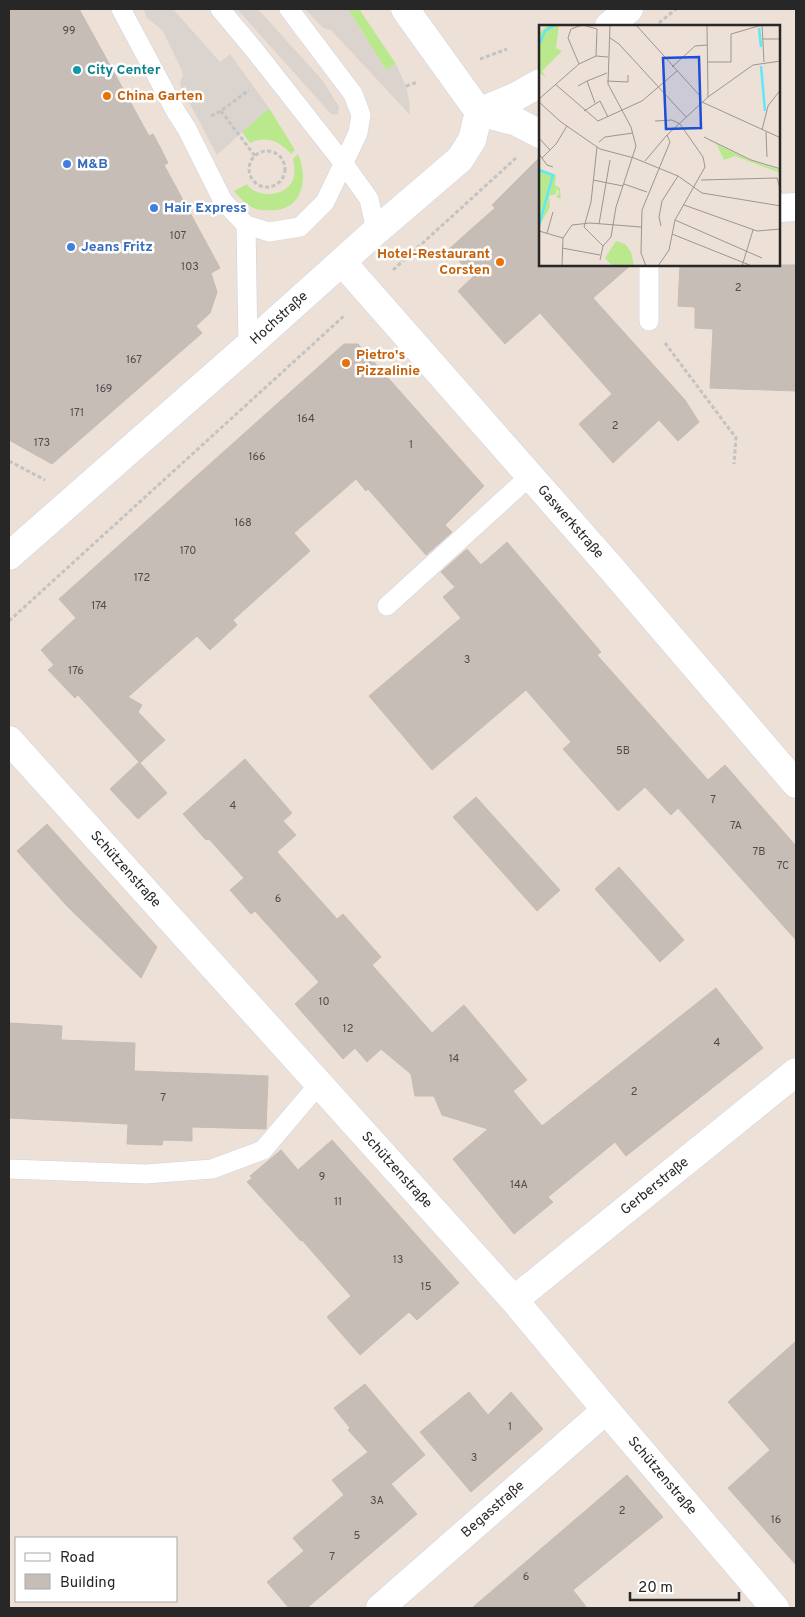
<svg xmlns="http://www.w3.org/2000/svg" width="805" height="1617" viewBox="0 0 805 1617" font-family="Overpass,sans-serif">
	<rect width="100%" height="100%" fill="#ece0d7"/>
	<g fill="#bae98d">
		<polygon points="348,9 359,9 396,64 386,70"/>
		<path d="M269 108 295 150 291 154C281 142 266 135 250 143L242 132Z"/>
		<path d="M298 154C308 176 304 207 276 210 269 210 262 211 256 209 247 206 240 198 234 191L247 184C255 197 279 197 289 186 296 178 295 168 293 159Z"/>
	</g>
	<g fill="#dbd4ce">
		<polygon points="144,9 173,9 220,62 230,54 269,108 217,155 181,87 180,82 183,76 182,71 163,31 146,17"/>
		<polygon points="237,9 258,9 323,81 339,107 338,114 334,115 330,113"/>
		<polygon points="305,9 348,9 386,70 396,64 406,86 409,100 410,115 331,30 323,28"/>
	</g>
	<g fill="#c7bdb7" stroke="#c7bcb1">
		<polygon points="9,9 79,9 149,136 153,134 161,149 168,163 164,165 220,268 211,273 217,292 210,313 196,326 202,333 52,464 9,440"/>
		<polygon points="540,157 540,265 631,265 593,298 685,400 699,422 678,441 659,420 613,463 579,424 612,394 540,313 505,344 458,291 473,277 449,249 495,208 492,205"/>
		<polygon points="680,265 770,267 770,265 796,265 796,391 710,388 713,329 695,328 695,307 678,306"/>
		<polygon points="344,344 358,344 484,486 445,525 452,532 426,555 368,489 366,491 356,479 294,533 310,551 233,620 237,625 210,650 197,636 128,697 142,705 138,712 165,740 140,763 78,695 75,698 48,670 54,665 41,650 76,618 59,599"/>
		<polygon points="507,542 601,652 597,655 708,780 725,765 796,846 796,940 678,808 671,815 645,787 618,811 563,749 571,742 526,690 432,770 369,696 461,618 443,597 455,587 441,572 467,549 481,565"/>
		<polygon points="245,759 292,813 283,821 296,835 277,852 337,919 343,914 381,957 372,965 432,1033 464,1005 527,1080 513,1091 542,1126 716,988 763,1048 626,1156 615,1142 548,1197 553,1202 514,1234 453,1159 488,1129 442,1115 434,1096 415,1096 411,1074 381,1049 367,1062 355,1048 343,1059 295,1004 319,982 255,911 251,914 230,890 244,878 209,839 206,840 183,814"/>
		<polygon points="139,762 167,793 138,819 110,789"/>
		<polygon points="476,797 560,890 537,911 453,817"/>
		<polygon points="47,824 157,947 141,978 68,907 17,851"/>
		<polygon points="619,867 684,940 660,962 595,889"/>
		<polygon points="9,1023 62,1026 61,1040 135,1043 134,1071 268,1076 266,1129 192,1127 192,1141 163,1140 162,1145 127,1144 128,1124 9,1118"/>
		<polygon points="332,1140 459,1283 417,1320 409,1312 360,1355 327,1317 351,1296 302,1240 301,1241 247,1182 252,1178 250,1176 281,1150 298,1170"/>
		<polygon points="796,1341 796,1565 728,1488 770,1450 785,1467 728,1402"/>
		<polygon points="365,1384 425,1455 391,1484 417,1514 307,1608 289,1608 267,1582 304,1551 293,1538 344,1495 332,1480 368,1452 348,1430 350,1428 334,1408"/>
		<polygon points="469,1392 488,1415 511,1392 543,1429 471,1492 420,1432"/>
		<polygon points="627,1475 663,1517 573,1590 587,1608 472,1608"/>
	</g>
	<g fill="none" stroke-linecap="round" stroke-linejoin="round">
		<defs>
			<g id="lane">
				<polyline points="121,9 176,112 187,129 223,201 246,225 269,232 300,227 325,202 358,133 361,115 353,94 289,9"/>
				<polyline points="220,9 256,52 344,164 369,199 376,231"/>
				<polyline points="246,225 248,346"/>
				<polyline points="649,265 649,321"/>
				<polyline points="387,606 530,476"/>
				<polyline points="9,1169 146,1174 212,1169 263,1150 319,1084"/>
			</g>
			<g id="street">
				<polyline points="609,26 629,9"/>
				<polyline points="479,112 517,96 540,83"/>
				<polyline points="479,112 517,122 540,134"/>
				<polyline points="779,208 796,207"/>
				<path id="s1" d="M342 262 611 568 796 784"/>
				<path id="s2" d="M9 740 514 1300 606 1410 775 1608"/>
				<path id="s3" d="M514 1300 796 1072"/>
				<path id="s4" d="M380 1608 606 1410"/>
			</g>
			<g id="secondary">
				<path id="s5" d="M9 556 248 346 376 231 460 159 472 140 479 112 405 9"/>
			</g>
		</defs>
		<use href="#lane" stroke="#ccd4e3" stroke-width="20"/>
		<use href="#street" stroke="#ccd4e3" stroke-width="29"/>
		<use href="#secondary" stroke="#ccd4e3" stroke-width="29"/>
		<g stroke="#c3c3c3" stroke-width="3" stroke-dasharray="4 2.5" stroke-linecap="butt">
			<polyline points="659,23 676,9"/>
			<polyline points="480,59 507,49"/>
			<polyline points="406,86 418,82"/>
			<polyline points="221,111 255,156"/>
			<polyline points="211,116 221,111 249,90"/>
			<circle cx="267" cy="169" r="18"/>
			<polyline points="393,270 516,158"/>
			<polyline points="665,343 736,438 734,464"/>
			<polyline points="9,461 45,480"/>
			<polyline points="9,621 345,315"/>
		</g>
		<use href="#lane" stroke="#fff" stroke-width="19"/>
		<use href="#street" stroke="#fff" stroke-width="28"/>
		<use href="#secondary" stroke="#fff" stroke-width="28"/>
	</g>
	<circle fill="#0f9aa8" stroke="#fff" stroke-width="2" cx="77" cy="70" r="5"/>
	<g fill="#e8710a" stroke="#fff" stroke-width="2">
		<circle cx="107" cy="96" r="5"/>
		<circle cx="500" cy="262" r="5"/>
		<circle cx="346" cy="363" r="5"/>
	</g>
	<g fill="#3f7fe0" stroke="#fff" stroke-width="2">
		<circle cx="67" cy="164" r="5"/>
		<circle cx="154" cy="208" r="5"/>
		<circle cx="71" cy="247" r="5"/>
	</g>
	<g text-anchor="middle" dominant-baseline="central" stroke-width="5" stroke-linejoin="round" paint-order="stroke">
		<g font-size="11" fill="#4f4c4b">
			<text x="69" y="31">99</text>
			<text x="178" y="236">107</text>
			<text x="190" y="267">103</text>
			<text x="738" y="288">2</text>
			<text x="134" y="360">167</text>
			<text x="104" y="389">169</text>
			<text x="77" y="413">171</text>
			<text x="306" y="419">164</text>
			<text x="615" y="426">2</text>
			<text x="42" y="443">173</text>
			<text x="411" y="445">1</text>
			<text x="257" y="457">166</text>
			<text x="243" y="523">168</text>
			<text x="188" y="551">170</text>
			<text x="142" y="578">172</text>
			<text x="99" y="606">174</text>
			<text x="467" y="660">3</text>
			<text x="76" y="671">176</text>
			<text x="623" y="751">5B</text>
			<text x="713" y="800">7</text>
			<text x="233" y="806">4</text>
			<text x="736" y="826">7A</text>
			<text x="759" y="852">7B</text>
			<text x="783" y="866">7C</text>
			<text x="278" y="899">6</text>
			<text x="324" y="1002">10</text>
			<text x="348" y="1029">12</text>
			<text x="717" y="1043">4</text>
			<text x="454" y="1059">14</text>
			<text x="634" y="1092">2</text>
			<text x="163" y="1098">7</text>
			<text x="322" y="1177">9</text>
			<text x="519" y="1185">14A</text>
			<text x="338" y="1202">11</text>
			<text x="398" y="1260">13</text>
			<text x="426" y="1287">15</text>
			<text x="510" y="1427">1</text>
			<text x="474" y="1458">3</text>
			<text x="377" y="1501">3A</text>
			<text x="622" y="1511">2</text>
			<text x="776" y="1520">16</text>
			<text x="357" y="1536">5</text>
			<text x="332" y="1557">7</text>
			<text x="526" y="1577">6</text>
		</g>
		<g font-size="14" font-weight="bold" fill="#0d838f" stroke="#fff" text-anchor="start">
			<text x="87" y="70">City Center</text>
		</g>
		<g font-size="14" font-weight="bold" fill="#c56008" stroke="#fff" text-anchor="start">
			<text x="117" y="96">China Garten</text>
			<text x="490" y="254" text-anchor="end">Hotel-Restaurant<tspan x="490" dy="16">Corsten</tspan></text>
			<text x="356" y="355">Pietro's<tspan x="356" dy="16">Pizzalinie</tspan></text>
		</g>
		<g font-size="14" font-weight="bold" fill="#366cbe" stroke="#fff" text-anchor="start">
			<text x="77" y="164">M&amp;B</text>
			<text x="164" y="208">Hair Express</text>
			<text x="81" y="247">Jeans Fritz</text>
		</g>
		<g font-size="14" fill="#272727" stroke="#fff">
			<text stroke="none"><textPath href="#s5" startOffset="360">Hochstraße</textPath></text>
			<text stroke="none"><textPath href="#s1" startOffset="346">Gaswerkstraße</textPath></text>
			<text stroke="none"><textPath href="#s2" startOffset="174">Schützenstraße</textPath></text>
			<text stroke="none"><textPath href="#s2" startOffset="579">Schützenstraße</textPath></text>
			<text stroke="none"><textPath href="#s3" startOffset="181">Gerberstraße</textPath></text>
			<text stroke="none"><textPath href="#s2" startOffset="984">Schützenstraße</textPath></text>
			<text stroke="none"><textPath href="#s4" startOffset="150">Begasstraße</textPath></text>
		</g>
	</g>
	<g transform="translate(539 25)">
		<rect width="241" height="241" fill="#ece0d7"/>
		<path d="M9 0H20L17 23 23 26 3 46 7 52 0 48V8ZM165 113 211 135 241 145V148L196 131 185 135 178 120ZM0 144 17 150 16 160 21 163 22 174 17 172 20 168 18 163 17 169 10 171 11 182 0 202ZM77 216 86 219 92 227 95 241H73L66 233Z" fill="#bae98d"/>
		<path fill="none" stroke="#5ee8fa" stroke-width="2.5" d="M220 3 222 22M1 18 6 6 16 0M222 41 226 86M0 145 14 150 0 200"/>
		<path fill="none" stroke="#9d9691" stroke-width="1" d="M44 0 58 4 57 31M97 0 162 72M168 0 169 72M71 13 80 19 147 92M224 14H242M168 37H192V9L223 0 225 37M40 39 29 13 32 4 43 0M133 42 156 21 168 20M48 56 68 48M68 56 89 57V50M16 59 59 96 103 76 138 46M39 61 48 56 56 78M0 74 40 39 57 31 69 32M0 77 22 97 61 124 95 133 139 151M163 77 242 113M45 86 61 76 69 92M116 96 133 95 141 99 164 132 166 142 136 195 130 225 119 241M223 105 229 81 242 64M227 107 228 132M165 112 212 135 242 144M0 113 11 125M60 117 66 112 94 108M58 122 52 177 45 202 64 221M0 129 8 140 14 142M3 133 17 119 28 101M106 136 128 110 169 72 214 40 242 36M54 155 84 161M162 155 238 153 242 167M85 159 108 167M145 180 218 206 242 204M136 195 223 233M60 199 71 135M122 201 120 192 123 176 139 151 163 168 242 181M0 206 24 213M8 208 14 187M133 209 213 241M23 223 61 230M61 235 64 221 72 212 77 182 97 121 92 102 69 59 71 0M23 241 24 213 33 200 51 198 102 202M107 241 102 228 103 185 131 117 128 110M203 241 214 205"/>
		<path fill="#1d4ed8" fill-opacity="0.15" stroke="#1d4ed8" stroke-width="2.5" d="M160 32 162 103 127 104 124 33Z"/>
		<rect width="241" height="241" fill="none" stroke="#272727" stroke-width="2.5"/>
	</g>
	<rect width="805" height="1617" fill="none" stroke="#272727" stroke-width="20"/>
	<rect x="15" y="1537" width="162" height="65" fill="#ffffff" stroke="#a9a9a9"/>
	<rect x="25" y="1553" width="25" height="8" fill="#ffffff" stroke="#a9a9a9"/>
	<text x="60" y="1562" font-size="15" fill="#272727">Road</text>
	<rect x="25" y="1574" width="25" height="15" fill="#c7bdb7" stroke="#a9a9a9"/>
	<text x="60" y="1587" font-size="15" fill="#272727">Building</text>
	<path d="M630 1592v8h109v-8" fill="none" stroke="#272727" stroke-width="2.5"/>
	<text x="638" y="1592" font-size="15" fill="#272727" stroke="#ffffff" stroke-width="4" paint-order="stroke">20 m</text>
</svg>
